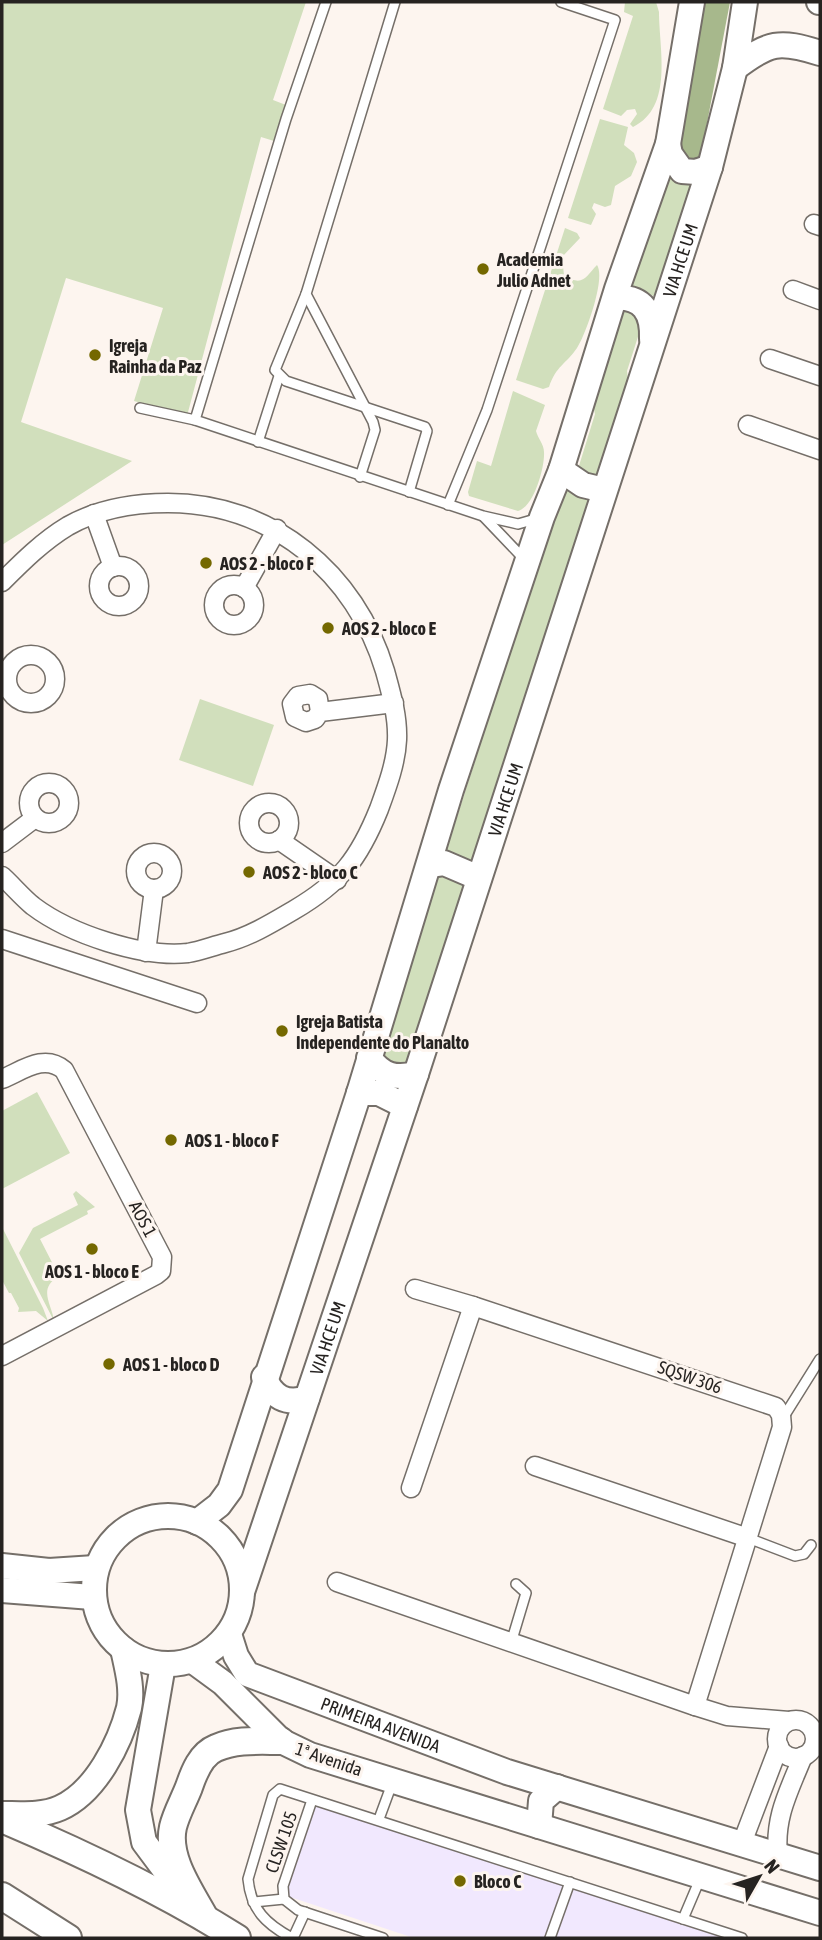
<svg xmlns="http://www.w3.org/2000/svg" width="822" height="1940" viewBox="0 0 822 1940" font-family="'Asap Condensed',sans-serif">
	<rect width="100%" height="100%" fill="#fdf5ef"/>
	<polygon fill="#f1e8fe" points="316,1796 740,1938 414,1938 284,1895"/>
	<g fill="#d1dfbc">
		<polygon points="2,2 306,2 273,100 286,105 274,141 261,137 187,416 134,401 163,308 66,278 21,422 132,461 2,545"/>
		<path d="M625 2H656L659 12C659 49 674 107 633 127L630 124 637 114 635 109 627 110 621 116 603 109 633 16 624 12Z"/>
		<polygon points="600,119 628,127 624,145 634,153 637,162 631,176 615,186 611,205 605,207 594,203 592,208 596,214 591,225 568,218"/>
		<polygon points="665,172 697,182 659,298 628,286"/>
		<path d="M565 228 577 233 580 238 562 257 564 275C583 288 586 276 597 265 606 278 586 334 577 348 566 364 556 366 549 387L543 389 516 380Z"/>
		<polygon points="625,309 644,318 627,371 629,390 601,474 595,479 578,469 595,414 592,400"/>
		<path d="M513 391 545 405 536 431C538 439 544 444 544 452 545 467 534 507 518 511L469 496 468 492 477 461 491 466Z"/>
		<polygon points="563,488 594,499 475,862 446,851"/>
		<polygon points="200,699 274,725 253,786 179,760"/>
		<polygon points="443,872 467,883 412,1060 401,1068 383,1060 381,1049 436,880"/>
		<polygon points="37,1092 70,1153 2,1189 2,1111"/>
		<path d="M76 1191 95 1207 87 1211 88 1214 40 1239 59 1276C37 1289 52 1304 54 1321L19 1253 33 1228 78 1205 73 1194Z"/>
		<polygon points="2,1227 43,1308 48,1321 36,1311 18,1312 19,1308 11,1293 9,1293 2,1280"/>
	</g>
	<polygon fill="#a7b88c" points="697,2 730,2 700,160 689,163 678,157"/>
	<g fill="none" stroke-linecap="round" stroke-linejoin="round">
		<defs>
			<g id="lane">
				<polyline points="326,2 286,119 195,420 483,516 518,524 539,518"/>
				<polyline points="306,294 275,370 286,381 425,427 427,431 409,492"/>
				<polyline points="140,408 195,420"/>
				<polyline points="258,442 279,376"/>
				<polyline points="360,477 375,430 373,422 306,294 395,2"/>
				<polyline points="448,505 487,410 615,20 561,2"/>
				<polyline points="484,517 525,560"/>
				<polyline points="783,1418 820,1359"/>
				<polyline points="748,1538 795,1556 804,1554 811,1545"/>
				<polyline points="511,1643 526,1593 516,1584"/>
				<polyline points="312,1800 283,1886 284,1899 298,1910 383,1938"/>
				<polyline points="379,1819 393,1781"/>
				<polyline points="253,1902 284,1899"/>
				<polyline points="683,1919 700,1879"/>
				<path d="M292 1938C266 1924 251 1910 248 1879L273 1795 280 1789 742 1938"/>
				<polyline points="293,1938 305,1912"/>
				<polyline points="550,1938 570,1882"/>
			</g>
			<g id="street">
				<polyline points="814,224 820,226"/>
				<polyline points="793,290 820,300"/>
				<polyline points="770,359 820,376"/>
				<polyline points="748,425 820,450"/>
				<polyline points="94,514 113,567"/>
				<circle cx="119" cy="586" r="20"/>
				<path d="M2 582C22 562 43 541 68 526 98 509 135 503 168 503 272 503 356 573 385 671 391 693 398 716 397 740 396 763 387 787 379 809 359 859 340 883 294 910 272 923 249 937 225 943 213 946 200 951 188 953 142 958 70 934 33 906 22 897 12 885 2 876"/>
				<circle cx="234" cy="605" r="20"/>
				<polyline points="244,588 277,529"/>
				<circle cx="31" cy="679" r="24"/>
				<polyline points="320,712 318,699 310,694 298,696 292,704 295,717 306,722 315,719 320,712 394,703"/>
				<circle cx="49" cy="803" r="20"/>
				<circle cx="269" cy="823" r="20"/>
				<polyline points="279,840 337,880"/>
				<polyline points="2,843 35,818"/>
				<circle cx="154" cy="871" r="18"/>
				<polyline points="2,939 197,1003"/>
				<polyline points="146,952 154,889"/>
				<path d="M2 1079C22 1071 44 1053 64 1070L162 1257 161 1271 156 1275 2 1356"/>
				<polyline points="415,1289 473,1306"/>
				<polyline points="535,1466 748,1538"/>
				<polyline points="411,1488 473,1306 776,1407 781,1415 782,1427 695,1706 727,1716 789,1721"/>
				<polyline points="337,1582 695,1706"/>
				<circle cx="796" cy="1739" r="19"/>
				<polyline points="742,1843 779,1746"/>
				<path d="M778 1855C774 1817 789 1791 803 1756"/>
			</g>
			<g id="secondary">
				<polyline points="819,2 820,2"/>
				<path d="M735 68C769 42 779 40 820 53"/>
				<polyline points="668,144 670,154 682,171 696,172 710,167"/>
				<path d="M615 298C643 296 653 313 652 339"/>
				<polyline points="561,470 583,485 604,490"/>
				<polyline points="429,865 444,863 479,878"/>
				<path d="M369 1058C383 1076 395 1079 416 1074"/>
				<polyline points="359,1093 379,1093 405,1106"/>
				<path d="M264 1377C272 1397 286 1405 307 1398"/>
				<circle cx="168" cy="1590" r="74"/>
				<polyline points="197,1522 219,1505 230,1490 359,1093 451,790 542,517 561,470 617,289 668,144 692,2"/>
				<polyline points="2,1566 49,1571 95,1568"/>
				<polyline points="2,1590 92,1597"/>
				<path id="s1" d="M242 1592 416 1074 710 167 735 68 745 2"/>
				<path id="s2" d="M229 1634 236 1656 247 1674 507 1772 820 1868"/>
				<polyline points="193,1661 223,1683 281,1741 310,1755 820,1913"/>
				<polyline points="163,1665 138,1810 144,1842 185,1897"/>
				<path d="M2 1814C21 1814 42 1816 60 1808 96 1792 120 1743 129 1708 133 1689 127 1668 123 1649"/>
				<polyline points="539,1826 541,1801 557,1787"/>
			</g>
			<g id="primary">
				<path d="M2 1819C82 1853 163 1891 237 1938"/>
				<polyline points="2,1896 68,1938"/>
				<path d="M205 1918C191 1892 166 1858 173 1827 176 1814 184 1800 189 1787 194 1772 201 1754 216 1748 236 1739 259 1741 281 1741"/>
			</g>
		</defs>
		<use href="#lane" stroke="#756f69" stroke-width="12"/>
		<use href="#street" stroke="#756f69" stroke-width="21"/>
		<use href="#secondary" stroke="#756f69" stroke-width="28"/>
		<use href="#primary" stroke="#756f69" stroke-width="30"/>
		<use href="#lane" stroke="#fff" stroke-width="9"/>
		<use href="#street" stroke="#fff" stroke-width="18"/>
		<use href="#secondary" stroke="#fff" stroke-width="24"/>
		<use href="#primary" stroke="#fff" stroke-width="26"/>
	</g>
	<g fill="#746800" stroke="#fdf5ef" stroke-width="2.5">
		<circle cx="483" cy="269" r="7"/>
		<circle cx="95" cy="355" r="7"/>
		<circle cx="206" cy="563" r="7"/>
		<circle cx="328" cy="628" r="7"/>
		<circle cx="249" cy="872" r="7"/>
		<circle cx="282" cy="1031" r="7"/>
		<circle cx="171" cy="1140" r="7"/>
		<circle cx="92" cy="1249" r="7"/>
		<circle cx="109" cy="1364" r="7"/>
		<circle cx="460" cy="1881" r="7"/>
	</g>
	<g text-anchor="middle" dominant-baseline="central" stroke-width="6" stroke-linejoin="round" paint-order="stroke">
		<g font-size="18" font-weight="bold" fill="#262321" stroke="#fdf5ef" text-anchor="start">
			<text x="497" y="259">Academia<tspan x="497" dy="21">Julio Adnet</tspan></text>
			<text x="109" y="345">Igreja<tspan x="109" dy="21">Rainha da Paz</tspan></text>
			<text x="220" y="563">AOS 2 - bloco F</text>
			<text x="342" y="628">AOS 2 - bloco E</text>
			<text x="263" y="872">AOS 2 - bloco C</text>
			<text x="296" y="1021">Igreja Batista<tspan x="296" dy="21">Independente do Planalto</tspan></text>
			<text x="185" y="1140">AOS 1 - bloco F</text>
			<text x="92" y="1271" text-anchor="middle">AOS 1 - bloco E</text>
			<text x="123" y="1364">AOS 1 - bloco D</text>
			<text x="474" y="1881">Bloco C</text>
		</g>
		<g font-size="18" fill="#262321" stroke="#fdf5ef">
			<text stroke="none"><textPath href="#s1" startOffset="1402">VIA HCE UM</textPath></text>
			<text stroke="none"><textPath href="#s1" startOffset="835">VIA HCE UM</textPath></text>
			<text transform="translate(143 1219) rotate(62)">AOS 1</text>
			<text stroke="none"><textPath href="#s1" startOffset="268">VIA HCE UM</textPath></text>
			<text transform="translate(690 1377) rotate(19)">SQSW 306</text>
			<text stroke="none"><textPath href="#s2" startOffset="187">PRIMEIRA AVENIDA</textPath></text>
			<text transform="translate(329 1759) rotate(19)">1ª Avenida</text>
			<text transform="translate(281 1842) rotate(-71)">CLSW 105</text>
		</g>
	</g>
	<rect width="822" height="1940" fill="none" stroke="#262321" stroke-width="7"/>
	<g transform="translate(759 1877) rotate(51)" stroke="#fdf5ef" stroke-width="5" paint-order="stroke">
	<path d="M0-5L12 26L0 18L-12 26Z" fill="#262321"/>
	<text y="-10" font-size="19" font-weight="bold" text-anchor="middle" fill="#262321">N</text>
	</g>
</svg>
